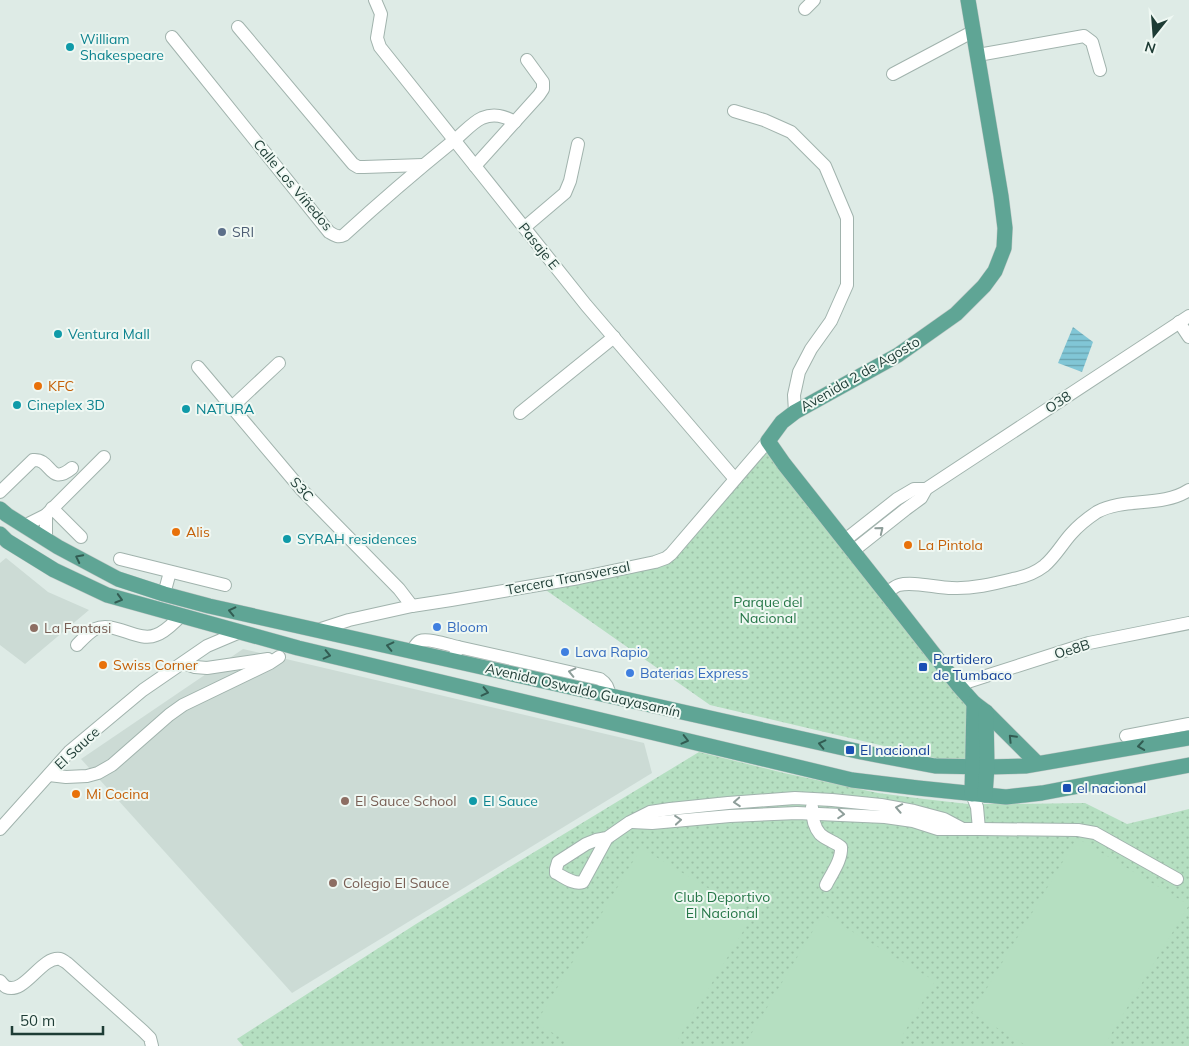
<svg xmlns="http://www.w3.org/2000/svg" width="1189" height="1046" viewBox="0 0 1189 1046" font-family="Mulish,sans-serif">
	<defs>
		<pattern id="grass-dots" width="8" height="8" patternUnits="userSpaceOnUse" patternTransform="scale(1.25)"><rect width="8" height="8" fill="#b5dfc1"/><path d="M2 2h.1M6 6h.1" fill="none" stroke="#9bc0a6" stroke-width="1.8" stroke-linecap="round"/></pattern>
		<pattern id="water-rules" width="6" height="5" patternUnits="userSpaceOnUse" patternTransform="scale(1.25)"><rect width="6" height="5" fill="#81c6d6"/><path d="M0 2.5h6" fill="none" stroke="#69a2ae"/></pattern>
	</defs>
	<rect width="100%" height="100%" fill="#deebe6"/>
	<g fill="#ccdbd5">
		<polygon points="6,558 48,592 89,610 25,664 0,645 0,563"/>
		<polygon points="243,649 644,743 652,773 292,993 81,759"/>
	</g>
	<g fill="url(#grass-dots)">
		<polygon points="775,444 972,701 973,767 710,705 540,586 667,560 736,479"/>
		<polygon points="699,752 784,773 878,793 924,799 968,804 1015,804 1085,803 1127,824 1189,809 1189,1046 243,1046 237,1039 416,924"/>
	</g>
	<g fill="#b5dfc1">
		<polygon points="1077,838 1189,905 1104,1046 1027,1046 972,1013"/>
		<polygon points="641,848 753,915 674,1046 575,1046 536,1023"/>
		<polygon points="823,914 935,981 896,1046 744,1046"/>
	</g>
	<polygon fill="url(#water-rules)" points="1073,327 1093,342 1082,372 1058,363"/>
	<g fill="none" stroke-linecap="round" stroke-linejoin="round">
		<defs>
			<g id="minor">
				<polyline points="375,0 381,14 377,38 380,47 586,305 735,479"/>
				<polyline points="805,9 814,0"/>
				<polyline points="238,27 353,164 358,167 364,167 423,165"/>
				<path d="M172 37 329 232C334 235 338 238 344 235 379 203 415 172 452 142 462 135 471 123 482 118 494 113 504 116 515 122"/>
				<polyline points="978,55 1084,36 1092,42 1100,70"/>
				<polyline points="893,74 974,31"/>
				<polyline points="734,111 764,120 791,132 825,166 847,218 847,285 831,321 811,349 799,372 794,395 795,412"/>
				<polyline points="475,166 539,95 543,89 543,82 527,60"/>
				<polyline points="525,227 565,193 570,181 578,144"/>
				<polyline points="1179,322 1189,337"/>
				<polyline points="198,367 301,489 399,589 412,606"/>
				<polyline points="232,407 279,363"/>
				<polyline points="520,413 614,337"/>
				<path d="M0 492 33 460C52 458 49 487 72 468"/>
				<polyline points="52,508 81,537"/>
				<polyline points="46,515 46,540"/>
				<polyline points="24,526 46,515 104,457"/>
				<polyline points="845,540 897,499 914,489 926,489"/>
				<polyline points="853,551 906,509 921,498 926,489 1189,316"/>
				<polyline points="120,559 225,585"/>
				<path d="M886 593C891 590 895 586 899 585 913 581 937 588 952 588 972 589 993 584 1013 579 1024 577 1035 573 1044 566 1055 557 1062 544 1071 534 1078 526 1088 518 1097 512 1125 497 1161 508 1189 490"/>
				<polyline points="164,594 170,572"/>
				<polyline points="318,630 349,620 412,606 451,600 579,578 655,562 666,558 671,554 768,441"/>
				<path d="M77 645C82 640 88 633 95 629 114 620 138 643 156 635 166 632 174 622 181 616"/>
				<path d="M412 651C414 648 416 643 420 641 428 638 449 645 458 647"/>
				<path d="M453 660 458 647 600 679C606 683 609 688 609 695"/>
				<polyline points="183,663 195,667 207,668 268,659"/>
				<polyline points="958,685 1089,643 1189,623"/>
				<polyline points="1126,736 1189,724"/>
				<polyline points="49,775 66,777 87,776 98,773 112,765 169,715 183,705 270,663 279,657"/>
				<path d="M812 807C812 816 814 827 820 834 825 839 835 842 841 847 842 860 832 873 826 885"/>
				<polyline points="632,822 652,823 730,816 797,813 885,817 913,821 938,829 979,829 977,807 972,794"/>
				<polyline points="0,829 70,751 143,690 207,646 240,632"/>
				<polyline points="979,829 1078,830 1095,833 1177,879"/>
				<path d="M607 838 583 882C574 885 564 877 556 873V869L558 862 586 844 596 840 607 838 630 822 650 812 670 809 728 803 795 798 832 800 881 805 914 811 944 819 961 828"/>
				<path d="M0 981C2 983 3 985 6 987 25 995 41 956 60 959 63 960 65 962 67 963L143 1031 150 1038 152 1046"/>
			</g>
			<g id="major">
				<polyline points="968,0 1001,196 1005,228 1004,248 995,271 984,286 956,314 898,355 795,412 782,422 768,441 784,464 886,593 958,685 974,703 986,712 1037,763"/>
				<polyline points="0,509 7,515 58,547 118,579 164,594 209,606 861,752 935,766 987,767 1025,766 1189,738"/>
				<polyline points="0,534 7,541 54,570 107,595 298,648 852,780 918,788 1006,797 1042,793 1189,765"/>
				<polyline points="972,794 974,703"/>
				<polyline points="985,795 987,767 986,712"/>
			</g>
		</defs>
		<use href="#minor" stroke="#a1b3ad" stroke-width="14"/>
		<use href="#major" stroke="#c0c8c6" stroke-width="16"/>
		<use href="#minor" stroke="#fff" stroke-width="12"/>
		<use href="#major" stroke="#5fa595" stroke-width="15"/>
	</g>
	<defs><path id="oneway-chevron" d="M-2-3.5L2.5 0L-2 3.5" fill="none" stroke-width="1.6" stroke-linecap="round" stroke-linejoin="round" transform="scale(1.25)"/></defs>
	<g stroke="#8e9e9a">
		<use href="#oneway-chevron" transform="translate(880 530) rotate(-39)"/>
		<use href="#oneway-chevron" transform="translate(572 672) rotate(-167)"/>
		<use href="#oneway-chevron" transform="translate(737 802) rotate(176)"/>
		<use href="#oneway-chevron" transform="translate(899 808) rotate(-169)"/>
		<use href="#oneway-chevron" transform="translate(841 814) rotate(4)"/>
		<use href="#oneway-chevron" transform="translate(678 820) rotate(-5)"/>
	</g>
	<g stroke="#325c52">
		<use href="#oneway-chevron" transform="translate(79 558) rotate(-153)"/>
		<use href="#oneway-chevron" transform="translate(119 599) rotate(16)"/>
		<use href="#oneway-chevron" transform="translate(232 611) rotate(-167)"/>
		<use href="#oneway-chevron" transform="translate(390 646) rotate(-167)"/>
		<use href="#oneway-chevron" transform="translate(327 655) rotate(13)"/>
		<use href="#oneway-chevron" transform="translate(485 692) rotate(13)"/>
		<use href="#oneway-chevron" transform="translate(1012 738) rotate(-134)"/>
		<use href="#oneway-chevron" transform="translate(685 740) rotate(14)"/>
		<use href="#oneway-chevron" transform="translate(822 744) rotate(-167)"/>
		<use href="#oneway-chevron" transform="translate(1141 746) rotate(171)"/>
	</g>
	<g fill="#0f9aa8" stroke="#eff8f3" stroke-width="2">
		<circle cx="70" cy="47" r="5"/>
		<circle cx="58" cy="334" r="5"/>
		<circle cx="17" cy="405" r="5"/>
		<circle cx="186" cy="409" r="5"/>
		<circle cx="287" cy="539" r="5"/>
		<circle cx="473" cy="801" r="5"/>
	</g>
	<circle fill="#5c6f8a" stroke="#eff8f3" stroke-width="2" cx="222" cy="232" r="5"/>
	<g fill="#e8710a" stroke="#eff8f3" stroke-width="2">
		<circle cx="38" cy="386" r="5"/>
		<circle cx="176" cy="532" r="5"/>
		<circle cx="908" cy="545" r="5"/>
		<circle cx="103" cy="665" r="5"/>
		<circle cx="76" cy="794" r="5"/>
	</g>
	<g fill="#3f7fe0" stroke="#eff8f3" stroke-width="2">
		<circle cx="437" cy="627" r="5"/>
		<circle cx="565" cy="652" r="5"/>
		<circle cx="630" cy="673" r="5"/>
	</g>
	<g fill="#8d6e63" stroke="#eff8f3" stroke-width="2">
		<circle cx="34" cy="628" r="5"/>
		<circle cx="345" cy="801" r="5"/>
		<circle cx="333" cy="883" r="5"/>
	</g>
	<g fill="#1a4fb4" stroke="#eff8f3" stroke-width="2">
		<rect x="918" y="662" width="10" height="10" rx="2.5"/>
		<rect x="845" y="745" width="10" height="10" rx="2.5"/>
		<rect x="1062" y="783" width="10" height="10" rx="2.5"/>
	</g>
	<g text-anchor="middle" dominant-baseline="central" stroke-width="4" stroke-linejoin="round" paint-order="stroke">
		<g font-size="14" fill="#0d838f" stroke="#eff8f3" text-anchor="start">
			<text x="80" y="39">William<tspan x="80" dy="16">Shakespeare</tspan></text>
			<text x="68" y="334">Ventura Mall</text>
			<text x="27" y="405">Cineplex 3D</text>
			<text x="196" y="409">NATURA</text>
			<text x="297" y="539">SYRAH residences</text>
			<text x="483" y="801">El Sauce</text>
		</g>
		<g font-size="14" fill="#1e3c35" stroke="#eff8f3">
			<text transform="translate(293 185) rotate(50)">Calle Los Viñedos</text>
			<text transform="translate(539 246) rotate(51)">Pasaje E</text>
			<text transform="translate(860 374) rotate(-30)">Avenida 2 de Agosto</text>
			<text transform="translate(1058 402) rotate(-33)">O38</text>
			<text transform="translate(302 489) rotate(48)">S3C</text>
			<text transform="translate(568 578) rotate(-11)">Tercera Transversal</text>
			<text transform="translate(1072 649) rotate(-17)">Oe8B</text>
			<text transform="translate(583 690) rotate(13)">Avenida Oswaldo Guayasamín</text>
			<text transform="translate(77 748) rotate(-43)">El Sauce</text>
		</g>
		<g font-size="14" fill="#4e5e75" stroke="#eff8f3" text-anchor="start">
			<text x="232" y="232">SRI</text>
		</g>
		<g font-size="14" fill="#c56008" stroke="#eff8f3" text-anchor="start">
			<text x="48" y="386">KFC</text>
			<text x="186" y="532">Alis</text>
			<text x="918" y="545">La Pintola</text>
			<text x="113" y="665">Swiss Corner</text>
			<text x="86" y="794">Mi Cocina</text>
		</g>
		<g font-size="14" fill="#257647" stroke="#eff8f3">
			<text x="768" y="602">Parque del<tspan x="768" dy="16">Nacional</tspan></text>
			<text x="722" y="897">Club Deportivo<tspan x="722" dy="16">El Nacional</tspan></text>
		</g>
		<g font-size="14" fill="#366cbe" stroke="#eff8f3" text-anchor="start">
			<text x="447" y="627">Bloom</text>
			<text x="575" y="652">Lava Rapio</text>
			<text x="640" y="673">Baterias Express</text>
		</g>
		<g font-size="14" fill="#785e54" stroke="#eff8f3" text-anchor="start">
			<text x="44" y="628">La Fantasi</text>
			<text x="355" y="801">El Sauce School</text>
			<text x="343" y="883">Colegio El Sauce</text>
		</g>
		<g font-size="14" fill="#164399" stroke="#eff8f3" text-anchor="start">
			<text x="933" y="659">Partidero<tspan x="933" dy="16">de Tumbaco</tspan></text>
			<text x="860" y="750">El nacional</text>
			<text x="1077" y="788">el nacional</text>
		</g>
	</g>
	<g transform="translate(1154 35) rotate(197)" stroke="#eff8f3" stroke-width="4" paint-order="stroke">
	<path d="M0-4L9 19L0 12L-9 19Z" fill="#1e3c35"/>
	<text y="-8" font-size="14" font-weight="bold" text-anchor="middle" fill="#1e3c35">N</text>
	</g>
	<path d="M12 1026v8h91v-8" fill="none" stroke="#1e3c35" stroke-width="2.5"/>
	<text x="20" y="1026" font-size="15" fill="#1e3c35" stroke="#eff8f3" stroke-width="4" paint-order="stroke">50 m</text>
</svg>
